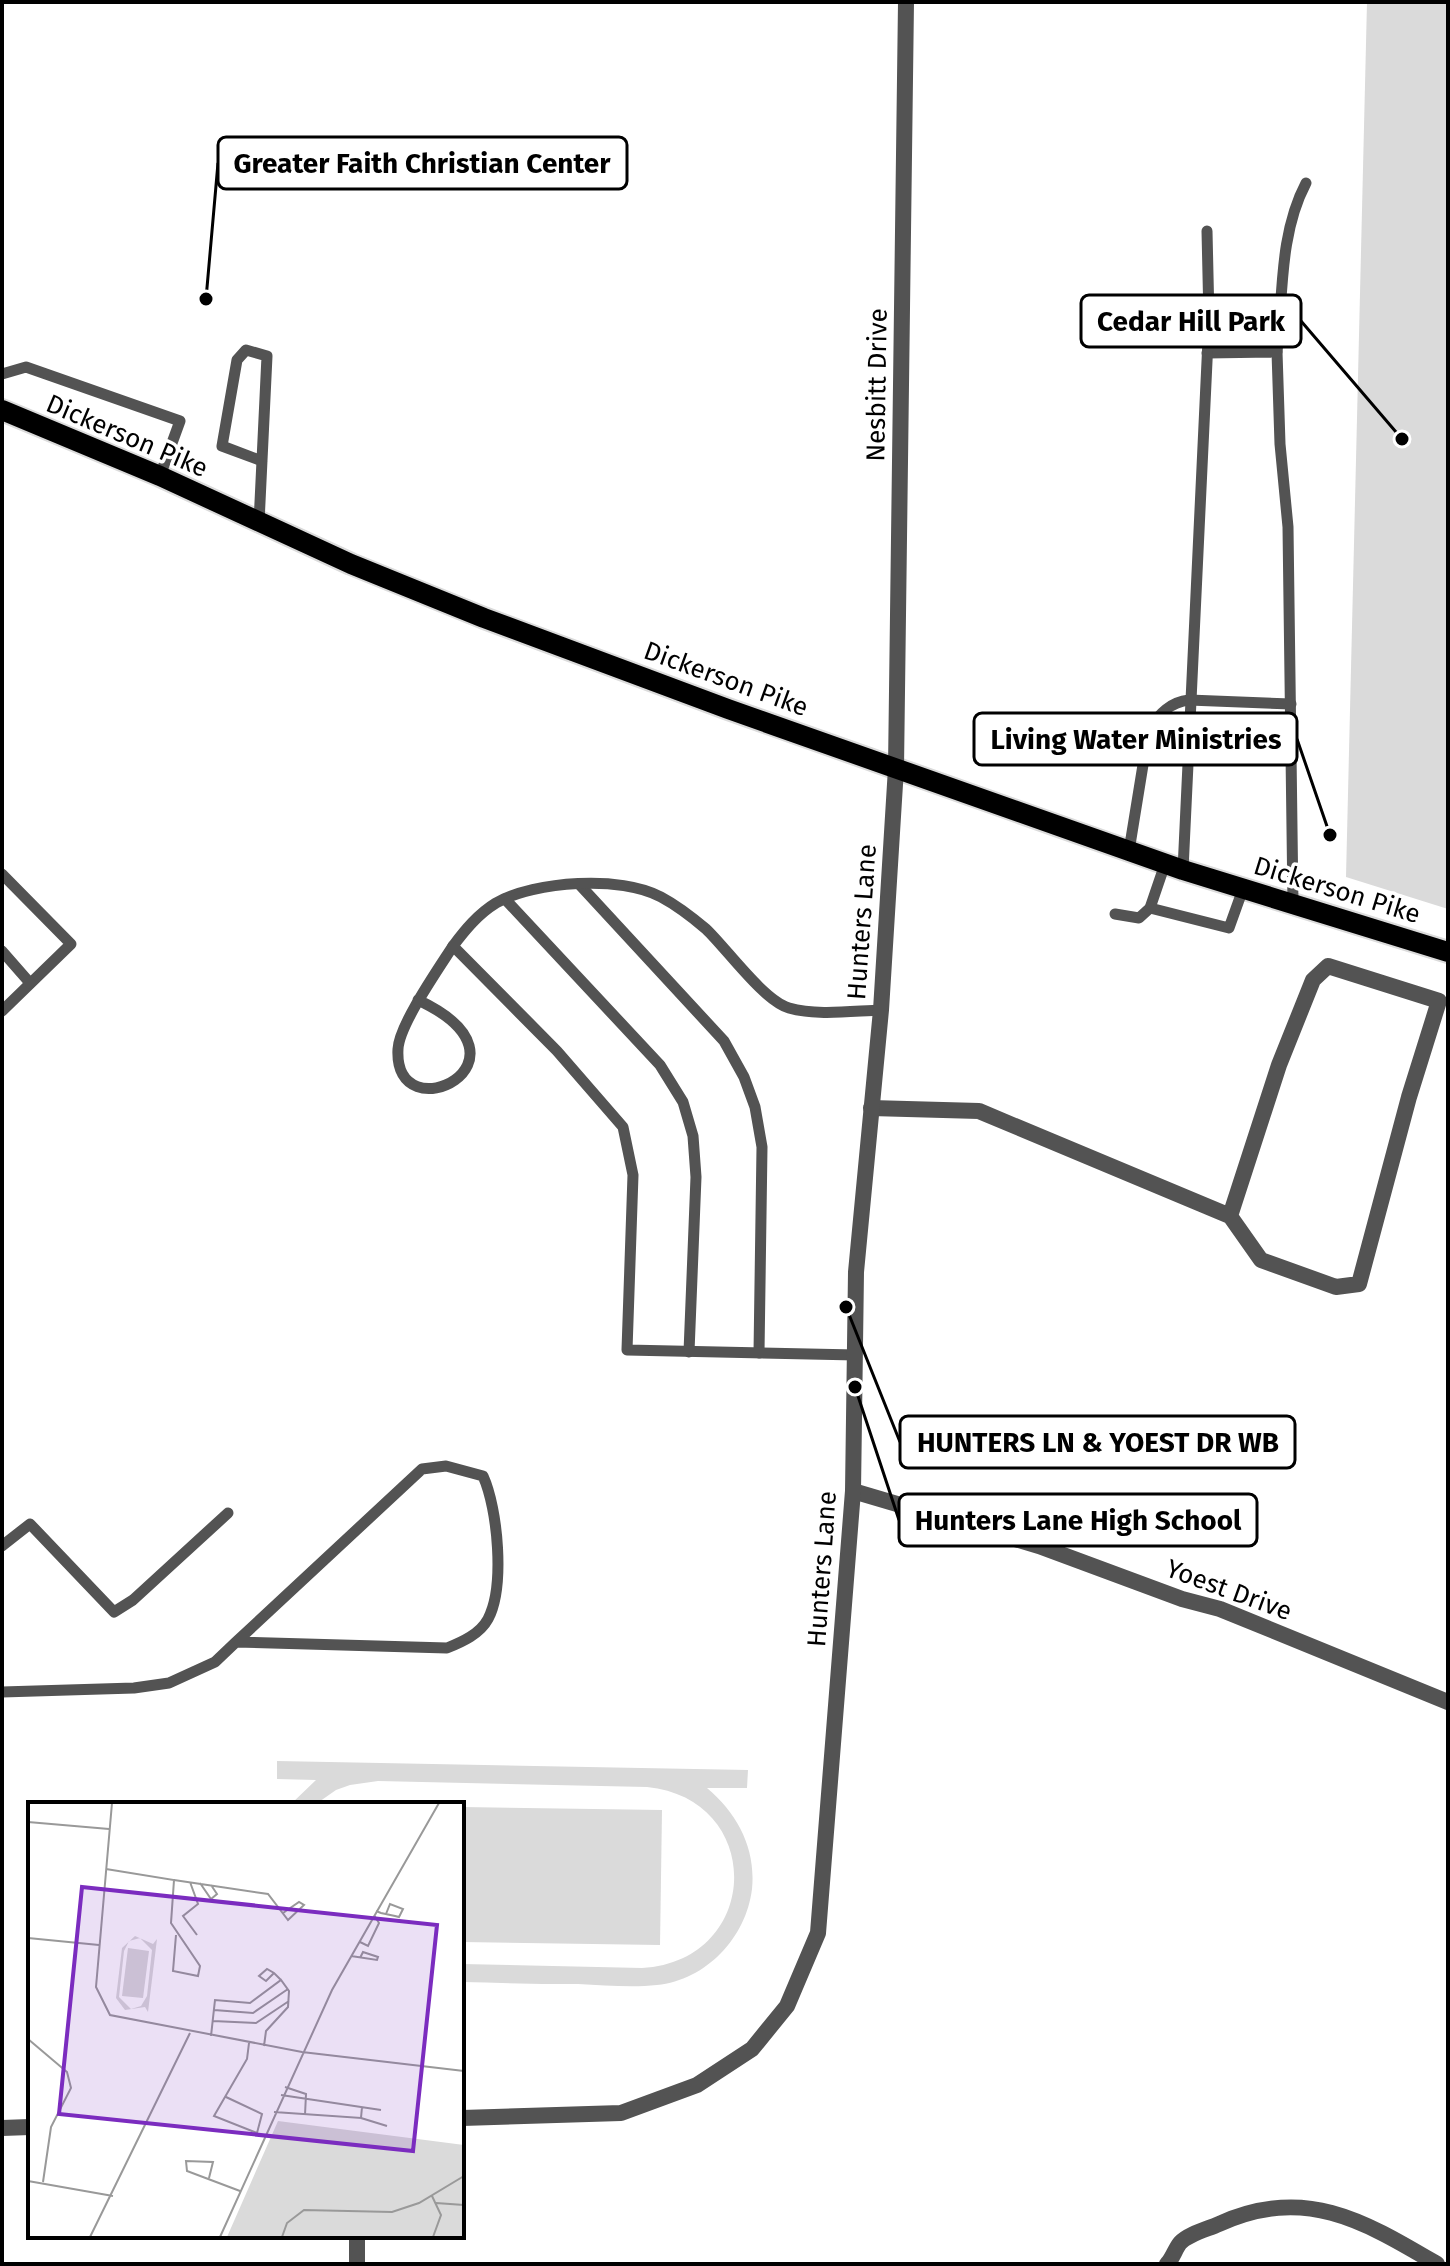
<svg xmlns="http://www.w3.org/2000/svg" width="1450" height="2266" viewBox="0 0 1450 2266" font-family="'Fira Sans',sans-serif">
	<rect width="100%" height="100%" fill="#fff"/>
	<g fill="#dadada">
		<polygon points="1367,2 1448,2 1448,909 1346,877"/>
		<path d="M277 1761 748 1770 747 1788H707C738 1814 756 1849 752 1889 746 1938 706 1980 657 1985 631 1988 604 1985 578 1984 539 1984 501 1983 462 1982V1964L642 1968C762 1961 766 1799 647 1787L378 1781 350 1785 336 1790 316 1804H291L316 1780 277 1779Z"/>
		<polygon points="462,1807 662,1810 660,1945 462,1942"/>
	</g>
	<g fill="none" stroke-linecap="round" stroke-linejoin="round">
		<defs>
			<polyline id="primary" points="2,410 160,476 351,564 484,618 728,709 1183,870 1448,952"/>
		</defs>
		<use href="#primary" stroke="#dbdbdb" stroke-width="24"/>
		<g stroke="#535353" stroke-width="11">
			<path d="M1277 352C1283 297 1279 234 1306 183"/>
			<polyline points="1207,353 1277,352 1280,444 1288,527 1293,904"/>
			<polyline points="2,374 26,367 180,421 160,476"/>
			<polyline points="259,523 267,356 246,350 237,360 222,446 262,461"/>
			<path d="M1129 851 1149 728C1160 714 1170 702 1189 700L1291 704"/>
			<polyline points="1183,870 1209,319 1207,231"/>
			<polyline points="2,874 71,944 2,1011"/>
			<polyline points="579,884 724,1041 744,1077 755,1107 762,1147 759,1353"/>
			<polyline points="505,899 660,1065 683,1102 693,1136 696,1177 689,1352"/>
			<polyline points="1150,908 1229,928 1243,889"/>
			<polyline points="1115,914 1139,918 1150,908 1165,864"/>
			<polyline points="2,951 30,983"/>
			<path d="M418 1000C548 1061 393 1136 398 1049 399 1025 439 968 453 946"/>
			<path d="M856 1355 627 1350 633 1175 623 1127 557 1051 453 946C465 930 478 914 496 903 535 881 621 875 661 897 676 905 693 918 706 929 727 949 763 1000 789 1008 817 1016 852 1011 881 1010"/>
			<polyline points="2,1546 30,1524 114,1612 133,1600 228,1513"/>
			<path d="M2 1692 134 1688 169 1683 215 1662 236 1642 422 1469 446 1466 483 1476C498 1509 505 1587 488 1619 480 1634 462 1642 447 1648L236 1642"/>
		</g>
		<g stroke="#535353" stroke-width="16">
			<polyline points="896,768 906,2"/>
			<polyline points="871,1108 979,1111 1230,1216 1261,1260 1336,1287 1359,1284 1409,1097 1439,1001 1328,966 1313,980 1279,1065 1230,1216"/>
			<polyline points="853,1491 1039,1546 1182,1599 1220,1609 1448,1702"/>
			<polyline points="357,2264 357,2236"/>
			<path d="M1167 2264C1173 2258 1175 2249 1180 2243 1188 2234 1208 2229 1219 2224 1305 2185 1364 2221 1437 2264"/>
		</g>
		<g stroke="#535353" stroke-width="16">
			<polyline points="462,2118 621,2113 697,2085 752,2049 787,2006 818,1933 853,1491 856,1272 881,1010 896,768"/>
			<polyline points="2,2128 30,2127"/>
		</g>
		<use href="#primary" stroke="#000" stroke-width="20"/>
	</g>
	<g text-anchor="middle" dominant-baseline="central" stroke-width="7" stroke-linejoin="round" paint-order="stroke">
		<g font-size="26" fill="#000" stroke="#fff">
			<text transform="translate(877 385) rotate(-89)">Nesbitt Drive</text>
			<text transform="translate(127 436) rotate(23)">Dickerson Pike</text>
			<text transform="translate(726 679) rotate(20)">Dickerson Pike</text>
			<text transform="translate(1337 890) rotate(17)">Dickerson Pike</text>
			<text transform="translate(862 922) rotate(-86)">Hunters Lane</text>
			<text transform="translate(822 1569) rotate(-86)">Hunters Lane</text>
			<text transform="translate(1229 1590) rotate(20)">Yoest Drive</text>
		</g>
	</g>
	<g transform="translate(28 1802)">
		<rect width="436" height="436" fill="#fff"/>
		<path d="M107 134 125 142 129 137 120 210 117 205 97 208 88 196 94 146ZM112 136 124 148 119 194 113 204 103 207 91 195 96 149 101 139ZM100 146 121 149 115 196 94 194ZM250 319 436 343V435H199Z" fill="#dadada" fill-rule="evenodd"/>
		<path fill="none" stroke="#999" stroke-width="2" d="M84 1 68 185 82 213 274 250 436 269M0 20 81 27M78 67 146 78 143 121 172 164 170 174 145 169 148 133M146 78 240 92 260 118 276 103 271 100 255 111M162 80 170 102 155 114 169 133M172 81 183 97 189 92 183 83M348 109 353 111 367 114 371 115 375 107 362 102 358 112M0 136 71 143M332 140 340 144 351 121 346 113M323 154 349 158 350 155 335 150 332 156M246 171 238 179 231 174 239 167 246 171 253 178M186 208 225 211 260 187M185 219 228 221 261 199M183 234 187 198 222 201 253 178 261 189 260 205 238 229 236 244M0 237 39 270 43 286 23 325 15 380M257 285 278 292 277 313M253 293 353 308M198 295 234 312 229 331 186 314 219 257 221 241M246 310 333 316 334 305M333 316 359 324M181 376 185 360 158 359 159 369 212 389M0 379 85 394M404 394 413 413 405 435M408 401 436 403M62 435 162 231M192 435 304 188 411 1M254 435 259 421 276 408 364 410 391 401 436 374"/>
		<path fill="#7b2cbf" fill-opacity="0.15" stroke="#7b2cbf" stroke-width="4" d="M54 85 409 123 385 349 31 312Z"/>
		<rect width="436" height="436" fill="none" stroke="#000" stroke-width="4"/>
	</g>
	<path fill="none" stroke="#000" stroke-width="3" d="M206 299L218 163M1402 439L1301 321M1330 835L1297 739M846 1307L900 1442M855 1387L899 1520"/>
	<g fill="#000" stroke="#fff" stroke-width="3">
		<circle cx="206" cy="299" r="8"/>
		<circle cx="1402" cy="439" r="8"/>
		<circle cx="1330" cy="835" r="8"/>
		<circle cx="846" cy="1307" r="8"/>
		<circle cx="855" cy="1387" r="8"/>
	</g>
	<g fill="#fff" stroke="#000" stroke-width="3">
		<rect x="218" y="137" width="409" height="52" rx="8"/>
		<rect x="1081" y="295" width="220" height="52" rx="8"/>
		<rect x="974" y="713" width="323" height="52" rx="8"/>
		<rect x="900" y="1416" width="395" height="52" rx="8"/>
		<rect x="899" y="1494" width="358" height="52" rx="8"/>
	</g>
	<g font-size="28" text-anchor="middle" font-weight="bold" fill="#000">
		<text x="422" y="173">Greater Faith Christian Center</text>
		<text x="1191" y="331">Cedar Hill Park</text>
		<text x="1136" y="749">Living Water Ministries</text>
		<text x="1098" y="1452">HUNTERS LN &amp; YOEST DR WB</text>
		<text x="1078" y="1530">Hunters Lane High School</text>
	</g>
	<rect width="1450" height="2266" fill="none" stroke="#000000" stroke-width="8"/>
</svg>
